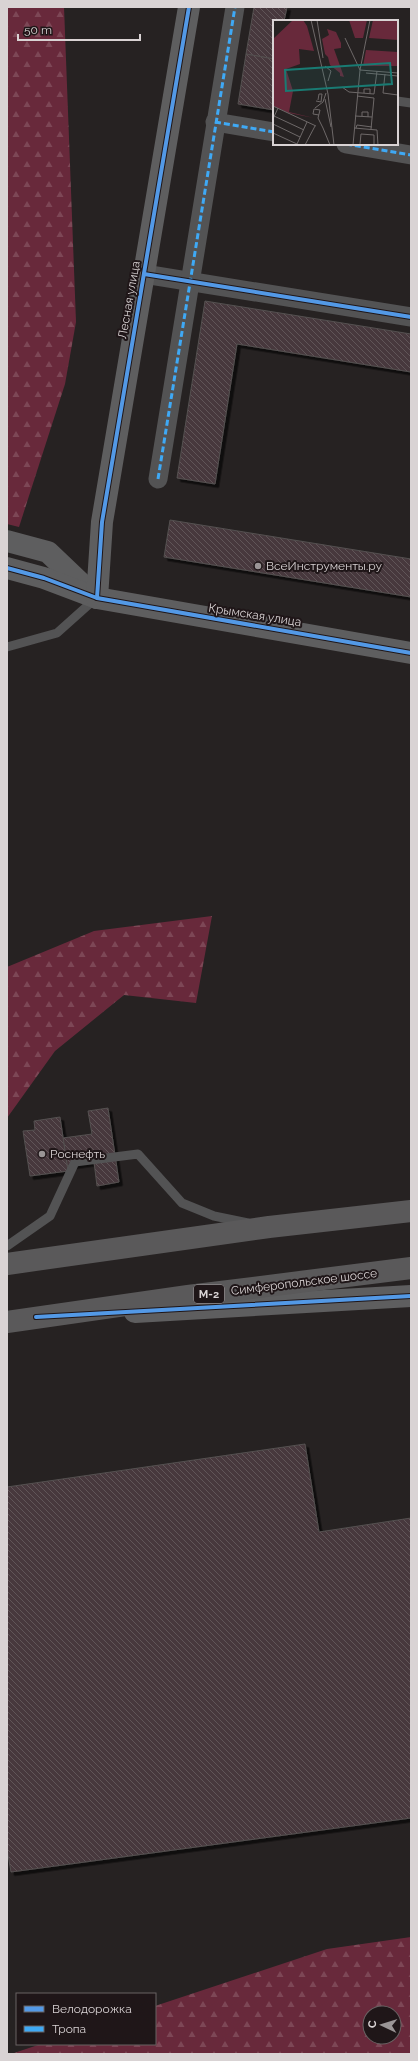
<svg xmlns="http://www.w3.org/2000/svg" width="418" height="2061" viewBox="0 0 418 2061" font-family="Raleway,sans-serif">
	<defs>
		<pattern id="forest-firs" width="22" height="20" patternUnits="userSpaceOnUse"><rect width="22" height="20" fill="#68293b"/><path d="M5 1l3.5 6h-7zM16 11l3.5 6h-7z" fill="#7d4756"/></pattern>
		<pattern id="building-back-hatch" width="6" height="6" patternUnits="userSpaceOnUse"><rect width="6" height="6" fill="#47393d"/><path d="M-1 5l2 2M0 0l6 6M5-1l2 2" fill="none" stroke="#615558"/></pattern>
		<filter id="shadow"><feDropShadow dx="3.5" dy="3.5" stdDeviation="0" flood-color="#0009"/></filter>
	</defs>
	<rect width="100%" height="100%" fill="#262222"/>
	<g fill="url(#forest-firs)" fill-rule="evenodd">
		<polygon points="7,7 64,7 76,322 65,384 19,527 7,524"/>
		<polygon points="212,916 196,1003 124,995 55,1051 7,1118 7,967 94,931"/>
		<path d="M411 1937V2054H11L41 2044H155V2006L327 1949ZM370 2013H394V2037H370Z"/>
	</g>
	<g fill="url(#building-back-hatch)" stroke="#545050" filter="url(#shadow)">
		<polygon points="254,7 287,7 284,21 274,21 274,59 246,54"/>
		<polygon points="246,54 274,59 274,110 238,104"/>
		<polygon points="205,301 411,334 411,372 237,344 215,484 177,478"/>
		<polygon points="170,520 411,559 411,597 164,557"/>
		<polygon points="108,1108 119,1182 97,1186 94,1162 67,1166 63,1138 92,1134 88,1111"/>
		<polygon points="60,1117 68,1171 30,1176 23,1131 35,1130 34,1121"/>
		<polygon points="305,1444 319,1532 411,1518 411,1818 11,1872 7,1849 7,1487"/>
	</g>
	<g fill="none" stroke-linecap="round" stroke-linejoin="round">
		<g stroke="#535354" stroke-width="9">
			<polyline points="397,101 411,103"/>
			<polyline points="7,647 57,633 95,599"/>
			<polyline points="7,1246 50,1216 75,1162 138,1154 182,1203 214,1216 248,1223"/>
		</g>
		<g stroke="#535354" stroke-width="19">
			<polyline points="215,122 274,132"/>
			<polyline points="346,144 411,155"/>
			<polyline points="144,274 411,317"/>
			<polyline points="158,479 235,7"/>
		</g>
		<g stroke="#5e5e5f" stroke-width="22">
			<polyline points="7,541 48,552 90,592"/>
			<polyline points="7,568 44,578 97,598 411,653"/>
			<polyline points="97,598 102,522 189,7"/>
			<polyline points="135,1312 411,1296"/>
		</g>
		<g stroke="#5a595a" stroke-width="22">
			<polyline points="7,1264 269,1227 411,1211"/>
			<polyline points="7,1322 188,1296 411,1268"/>
		</g>
		<g stroke="#3fa9f5" stroke-width="3" stroke-dasharray="6 3" stroke-linecap="butt">
			<polyline points="215,122 274,132"/>
			<polyline points="346,144 411,155"/>
			<polyline points="158,479 235,7"/>
		</g>
		<defs>
			<g id="cycleway">
				<polyline points="144,274 411,317"/>
				<polyline points="7,568 44,578 97,598 411,653"/>
				<polyline points="97,598 102,522 189,7"/>
				<polyline points="36,1317 411,1296"/>
			</g>
		</defs>
		<use href="#cycleway" stroke="#1f1618" stroke-width="6"/>
		<use href="#cycleway" stroke="#5399e6" stroke-width="4"/>
	</g>
	<g fill="#9a9596" stroke="#1f1618" stroke-width="1.5">
		<circle cx="258" cy="566" r="4"/>
		<circle cx="42" cy="1154" r="4"/>
	</g>
	<g text-anchor="middle" dominant-baseline="central" stroke-width="4" stroke-linejoin="round" paint-order="stroke">
		<rect fill="#1f1618" stroke="#a19a9c" stroke-width="1" x="194" y="1285" width="30" height="18" rx="3"/>
		<g font-size="11" font-weight="bold" fill="#d9d3d4">
			<text x="209" y="1294">М-2</text>
		</g>
		<g font-size="12" fill="#d9d3d4" stroke="#1f1618">
			<text transform="translate(129 300) rotate(-80)">Лесная улица</text>
			<text transform="translate(255 615) rotate(9)">Крымская улица</text>
			<text transform="translate(304 1282) rotate(-7)">Симферопольское шоссе</text>
		</g>
		<g font-size="12" fill="#d9d3d4" stroke="#1f1618" text-anchor="start">
			<text x="266" y="566">ВсеИнструменты.ру</text>
			<text x="50" y="1154">Роснефть</text>
		</g>
	</g>
	<g transform="translate(273 20)">
		<rect width="125" height="125" fill="#262222"/>
		<path d="M20 0H30L34 6 41 31 26 29 27 44 13 49 20 71 16 92 41 98 16 93 0 86V19ZM76 0H94L90 18H82ZM100 0H125V20L96 18ZM54 9 63 12 68 23V28L61 29 71 57 67 56V53L57 45 55 37 52 34 49 19 56 15ZM93 30 125 32V46H90Z" fill="#68293b"/>
		<path fill="none" stroke="#6e6969" stroke-width="1" d="M38 0 55 74 61 125M44 0 50 38M72 18 87 50M52 46 58 51 55 61M87 50 125 53M93 53 125 56M112 54 110 73 125 75M69 67 76 72 101 74 104 51M91 73V69H97V74M84 76 101 78 98 109M52 79 58 107M43 81 48 82 49 74H46L45 80M0 86 43 106M42 88 50 82 53 73M46 95 40 94 41 89 47 90 45 98 50 108M1 96 31 110M82 96 99 97M89 96V92H95V97M0 99 5 88M0 104 27 117M50 108 57 125M81 108 104 110 105 125M83 108 84 105 99 107M0 113 24 124M24 124 34 102M87 124 88 114 101 115V125M32 125 42 106M80 125 87 50 97 0"/>
		<path fill="#197b73" fill-opacity="0.15" stroke="#197b73" stroke-width="2" d="M117 43 119 64 13 71 12 50Z"/>
		<rect width="125" height="125" fill="none" stroke="#d9d3d4" stroke-width="2"/>
	</g>
	<rect width="418" height="2061" fill="none" stroke="#d9d3d4" stroke-width="16"/>
	<rect x="16" y="1993" width="140" height="52" fill="#1f1618" stroke="#696263"/>
	<rect x="24" y="2006" width="20" height="6" fill="#5399e6" stroke="#696263"/>
	<text x="52" y="2013" font-size="12" fill="#d9d3d4">Велодорожка</text>
	<rect x="24" y="2026" width="20" height="6" fill="#3fa9f5" stroke="#696263"/>
	<text x="52" y="2033" font-size="12" fill="#d9d3d4">Тропа</text>
	<g transform="translate(382 2025) rotate(274)"><circle r="19" fill="#1f1618" stroke="#696263"/>
	<path d="M0-3L7 15L0 10L-7 15Z" fill="#9a9596"/>
	<text y="-6" font-size="11" font-weight="bold" text-anchor="middle" fill="#d9d3d4">С</text>
	</g>
	<path d="M18 34v6h122v-6" fill="none" stroke="#d9d3d4" stroke-width="2"/>
	<text x="24" y="34" font-size="12" fill="#d9d3d4" stroke="#1f1618" stroke-width="3" paint-order="stroke">50 m</text>
</svg>
